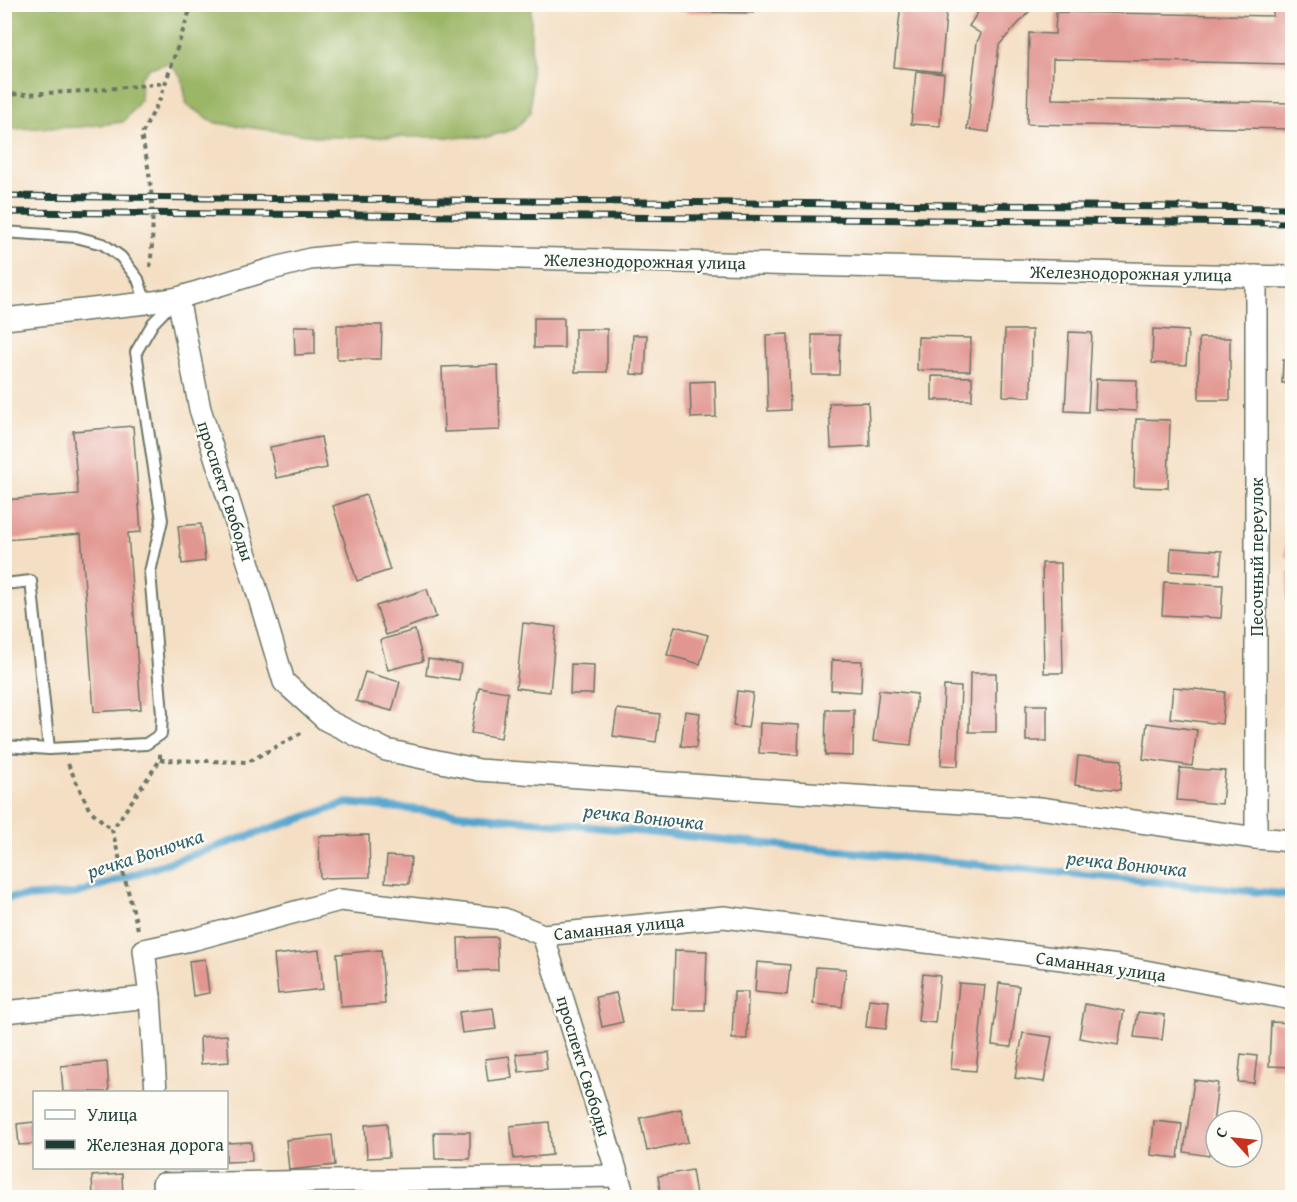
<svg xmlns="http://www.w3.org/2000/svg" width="1297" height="1202" viewBox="0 0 1297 1202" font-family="'Gentium Book Plus',serif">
	<rect width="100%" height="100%" fill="#fdfcf7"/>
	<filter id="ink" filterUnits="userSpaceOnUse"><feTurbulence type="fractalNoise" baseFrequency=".0167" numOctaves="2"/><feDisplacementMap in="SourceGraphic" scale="12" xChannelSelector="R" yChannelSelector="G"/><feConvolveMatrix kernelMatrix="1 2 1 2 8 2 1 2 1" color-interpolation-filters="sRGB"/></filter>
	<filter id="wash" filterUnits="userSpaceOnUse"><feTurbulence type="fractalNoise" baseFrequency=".008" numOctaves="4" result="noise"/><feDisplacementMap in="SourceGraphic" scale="24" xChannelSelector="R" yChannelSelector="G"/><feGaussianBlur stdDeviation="1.35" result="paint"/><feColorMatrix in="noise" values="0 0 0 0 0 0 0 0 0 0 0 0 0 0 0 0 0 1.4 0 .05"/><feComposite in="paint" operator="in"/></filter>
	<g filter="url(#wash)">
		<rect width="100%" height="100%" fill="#f4dfc4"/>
		<polygon fill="#9cb668" stroke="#5e7a4e" stroke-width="1.5" points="4,5 531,5 531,112 515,129 487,137 323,137 216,123 187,105 182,78 169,63 149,68 140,78 141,100 123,122 80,127 5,129"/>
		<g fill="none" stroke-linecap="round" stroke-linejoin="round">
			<polyline stroke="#53a4cd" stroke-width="8" points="4,898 75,894 347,803 1292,895"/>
		</g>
		<g id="blocks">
			<g fill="#e29691">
				<polygon points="685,4 753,4 753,13 685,12"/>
				<polygon points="901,4 947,4 941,72 894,67"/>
				<polygon points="981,4 1036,4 999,45 989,132 967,129 977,42 981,34 969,26 982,6"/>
				<polygon points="1273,4 1292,4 1292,64 1053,59 1052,99 1292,103 1292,129 1027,124 1029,33 1055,34 1056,12 1273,16"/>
				<polygon points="916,71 944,74 940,126 911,124"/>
				<rect x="534" y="318" width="30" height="30"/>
				<polygon points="337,325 382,325 381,359 337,359"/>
				<polygon points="294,326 315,326 315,354 295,355"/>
				<rect x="575" y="329" width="32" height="43"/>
				<polygon points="1153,329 1188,331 1186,365 1152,363"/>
				<polygon points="1005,330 1032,330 1031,397 1003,396"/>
				<polygon points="1069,332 1092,333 1088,412 1065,411"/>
				<polygon points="788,334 790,410 768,411 766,335"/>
				<polygon points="633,335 647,335 645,375 631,374"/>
				<polygon points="812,335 840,335 839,375 812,375"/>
				<polygon points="918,337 971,338 970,371 917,370"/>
				<rect x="1199" y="338" width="31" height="62"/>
				<polygon points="1283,360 1292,360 1292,383 1282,383"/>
				<polygon points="498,365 500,430 444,432 442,367"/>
				<polygon points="932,376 972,377 972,400 932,400"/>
				<polygon points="1096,379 1137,380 1136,411 1095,409"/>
				<polygon points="715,381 716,417 691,418 690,382"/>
				<polygon points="868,402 870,446 831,448 829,403"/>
				<polygon points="1136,419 1170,420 1168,488 1134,487"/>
				<polygon points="133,426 141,532 128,533 141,709 94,712 81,534 4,540 4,500 78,494 73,431"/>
				<polygon points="321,437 327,468 276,478 270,447"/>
				<polygon points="366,495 390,570 357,581 333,506"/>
				<polygon points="201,524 205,561 182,564 178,526"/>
				<polygon points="1286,531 1292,531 1292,558 1285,557"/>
				<polygon points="1171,548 1222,551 1220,574 1170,571"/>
				<polygon points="1042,563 1061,563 1063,673 1044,673"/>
				<polygon points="1288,572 1292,572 1292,598 1287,598"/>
				<polygon points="1164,582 1223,585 1221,618 1162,615"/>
				<polygon points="427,589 436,617 386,635 376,606"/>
				<polygon points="523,623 556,627 550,692 516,688"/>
				<polygon points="675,626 708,635 700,664 667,655"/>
				<polygon points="415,630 423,661 388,670 380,640"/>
				<polygon points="428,659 461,664 459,680 426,675"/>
				<polygon points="832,660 862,661 861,692 831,690"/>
				<polygon points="571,664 594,665 593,694 570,694"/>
				<polygon points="365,672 400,682 392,711 356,701"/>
				<polygon points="970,673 996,673 996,732 969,732"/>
				<polygon points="944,686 961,687 958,766 941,765"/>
				<polygon points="479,687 508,692 501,738 471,733"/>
				<polygon points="1173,687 1225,692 1222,724 1170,718"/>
				<polygon points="879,690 917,694 911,745 873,741"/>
				<polygon points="737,691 753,693 748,728 733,726"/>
				<rect x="1026" y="705" width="21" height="36"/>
				<polygon points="617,709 660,714 656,742 613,736"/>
				<polygon points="826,710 854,710 853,756 825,755"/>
				<polygon points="685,711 700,713 696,748 681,746"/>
				<polygon points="760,723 799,725 798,755 759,753"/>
				<polygon points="1147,723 1197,730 1192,766 1143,759"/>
				<polygon points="1078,756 1122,760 1120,790 1075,785"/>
				<polygon points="1180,768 1225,771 1222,804 1177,800"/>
				<polygon points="369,835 370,877 320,878 319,836"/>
				<polygon points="387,856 411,857 409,884 385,882"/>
				<polygon points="497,937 498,970 459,971 458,938"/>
				<polygon points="319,950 323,989 278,994 274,955"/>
				<polygon points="381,950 385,1004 341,1007 337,954"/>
				<polygon points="675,950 707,951 705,1010 673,1010"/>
				<polygon points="205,959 209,993 193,996 189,961"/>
				<polygon points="757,962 790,965 787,995 755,992"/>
				<polygon points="816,967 846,969 842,1007 813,1004"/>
				<polygon points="923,974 940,976 935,1023 918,1021"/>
				<polygon points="959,983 985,985 976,1071 951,1069"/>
				<polygon points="999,983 1019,986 1011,1047 992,1045"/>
				<polygon points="734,992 748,992 747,1039 732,1039"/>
				<polygon points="616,993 623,1022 602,1027 596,997"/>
				<polygon points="869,999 889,1001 886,1029 866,1027"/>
				<polygon points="1085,1004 1124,1011 1118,1045 1079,1038"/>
				<polygon points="493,1008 496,1029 462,1033 459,1012"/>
				<polygon points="1138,1012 1165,1015 1162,1040 1134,1037"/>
				<polygon points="1271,1022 1292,1023 1292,1067 1269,1066"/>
				<polygon points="1023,1033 1052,1037 1044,1082 1015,1078"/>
				<polygon points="227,1035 229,1062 201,1064 200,1037"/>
				<polygon points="545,1051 547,1069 519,1072 516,1054"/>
				<polygon points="1241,1054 1257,1056 1254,1083 1238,1082"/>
				<polygon points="509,1056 512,1078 488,1081 485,1059"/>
				<polygon points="107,1062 109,1092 63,1092 61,1066"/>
				<polygon points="1194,1080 1218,1083 1209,1156 1184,1152"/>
				<polygon points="681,1109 688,1142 647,1151 640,1118"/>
				<polygon points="1154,1121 1182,1124 1178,1158 1151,1155"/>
				<polygon points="34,1122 34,1144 19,1145 17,1124"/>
				<polygon points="549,1122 552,1155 514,1159 510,1126"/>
				<polygon points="387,1123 389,1157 367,1158 365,1125"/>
				<polygon points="434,1132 470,1132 470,1159 435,1159"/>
				<polygon points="332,1135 335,1165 289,1170 286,1140"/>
				<polygon points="251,1142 252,1161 226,1162 226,1143"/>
				<polygon points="692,1170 696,1195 683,1198 661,1198 658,1176"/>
				<polygon points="122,1174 123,1198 93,1198 92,1176"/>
			</g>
		</g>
	</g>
	<g filter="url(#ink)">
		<use href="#blocks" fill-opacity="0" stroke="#6a7666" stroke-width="1.5"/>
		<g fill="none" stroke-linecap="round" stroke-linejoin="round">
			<defs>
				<g id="service">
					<polyline points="4,232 76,237 103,244 121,257 138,279 146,303"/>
					<polyline points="4,584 31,581 49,749"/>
					<polyline points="4,746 49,749 146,744 161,734 162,714 150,572 162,520 136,352 153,323 175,300"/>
				</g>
				<g id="minor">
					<polyline points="1256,276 1256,838"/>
					<polyline points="178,298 200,409 251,571 284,682 326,720 386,750 479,770 778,791 1039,808 1256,838 1292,841"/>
					<polyline points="4,319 146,303 178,298 268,270 310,259 357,254 1292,277"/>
					<polyline points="543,935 618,1176 624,1198"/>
					<polyline points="150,997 156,1092"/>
					<polyline points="4,1012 150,997 144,950 195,939 340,900 504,919 543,935 724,917 1118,966 1292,999"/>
					<polyline points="163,1184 618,1176"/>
				</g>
			</defs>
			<use href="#service" stroke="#6a7666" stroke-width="14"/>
			<use href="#minor" stroke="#6a7666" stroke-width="24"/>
			<g stroke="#6a7666" stroke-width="4" stroke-dasharray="4.5 4.5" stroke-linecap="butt">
				<polyline points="4,95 88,91 165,83"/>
				<path d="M150 267C155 224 153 177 141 136L160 99 192 4"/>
				<polyline points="160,760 248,762 305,731"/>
				<polyline points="68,764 89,809 112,830"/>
				<polyline points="138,929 112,830 160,760 160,753"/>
			</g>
			<use href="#service" stroke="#fff" stroke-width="10"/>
			<use href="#minor" stroke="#fff" stroke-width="21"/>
			<defs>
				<g id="rail">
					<polyline points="4,196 1292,208"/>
					<polyline points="4,212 1292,223"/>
				</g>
			</defs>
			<use href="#rail" stroke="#1f3d34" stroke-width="7"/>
			<use href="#rail" stroke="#fdfcf7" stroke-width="4.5" stroke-dasharray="14" stroke-linecap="butt"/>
		</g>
	</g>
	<g text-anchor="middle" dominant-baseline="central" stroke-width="4.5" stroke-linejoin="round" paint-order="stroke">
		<g font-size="18" fill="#1f3d34" stroke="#fdfcf7">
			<text transform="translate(645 261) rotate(1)">Железнодорожная улица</text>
			<text transform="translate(1131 273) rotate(1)">Железнодорожная улица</text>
			<text transform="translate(226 491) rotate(72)">проспект Свободы</text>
			<text transform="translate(1256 557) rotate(-90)">Песочный переулок</text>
			<text transform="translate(619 927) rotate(-6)">Саманная улица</text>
			<text transform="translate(1101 966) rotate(8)">Саманная улица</text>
			<text transform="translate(584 1066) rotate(73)">проспект Свободы</text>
		</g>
		<g font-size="20" font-style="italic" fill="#31616a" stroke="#fdfcf7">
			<text transform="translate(644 816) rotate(6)">речка Вонючка</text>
			<text transform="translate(145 853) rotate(-18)">речка Вонючка</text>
			<text transform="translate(1127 863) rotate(6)">речка Вонючка</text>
		</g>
	</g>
	<rect width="1297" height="1202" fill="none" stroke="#fdfcf7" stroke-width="24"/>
	<rect x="33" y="1091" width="195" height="78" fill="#fdfcf7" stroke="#a4b0a9" stroke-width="1.5"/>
	<rect x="45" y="1110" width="30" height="9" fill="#ffffff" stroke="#a4b0a9" stroke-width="1.5"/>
	<text x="87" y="1121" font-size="18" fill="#1f3d34">Улица</text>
	<rect x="45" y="1140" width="30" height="9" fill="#1f3d34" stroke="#a4b0a9" stroke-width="1.5"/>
	<text x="87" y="1151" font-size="18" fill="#1f3d34">Железная дорога</text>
	<g transform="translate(1234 1139) rotate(297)"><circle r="28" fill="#fdfcf7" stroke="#a4b0a9" stroke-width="1.5"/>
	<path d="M0-4.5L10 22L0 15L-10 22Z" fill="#c8321e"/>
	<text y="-9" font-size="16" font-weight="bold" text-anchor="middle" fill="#1f3d34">С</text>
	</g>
</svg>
